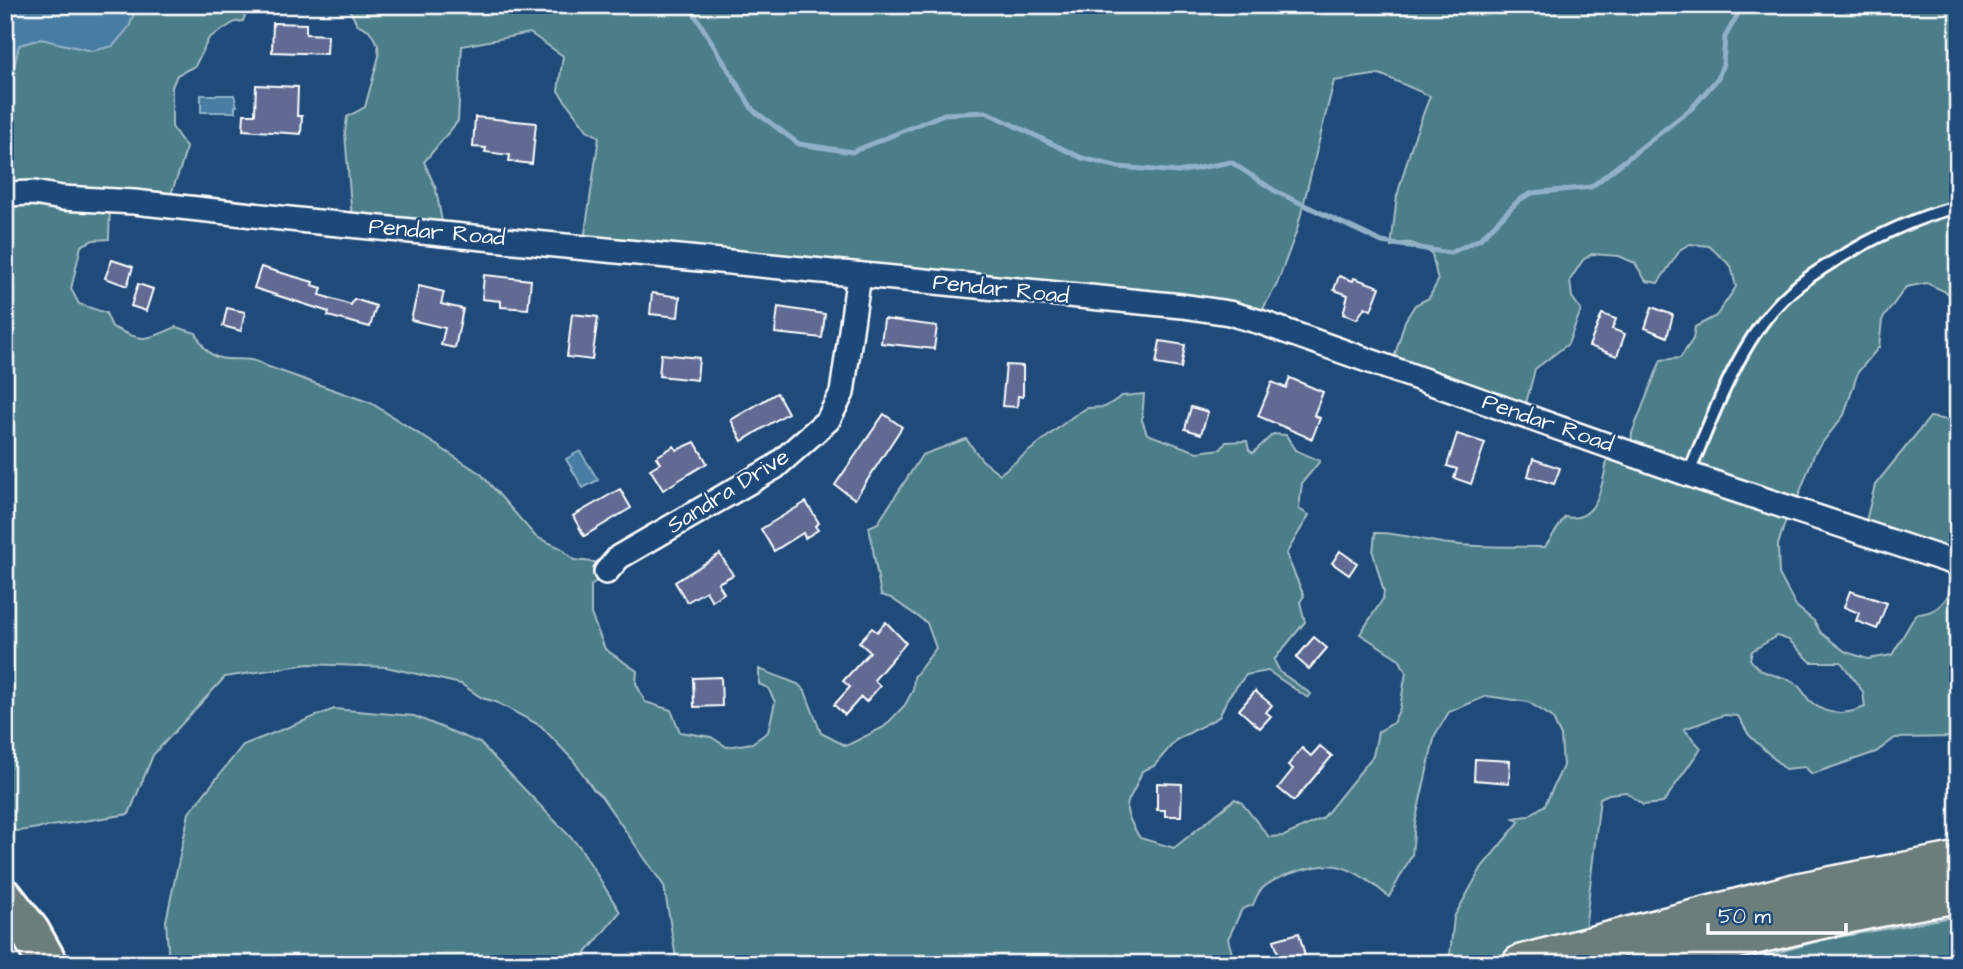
<svg xmlns="http://www.w3.org/2000/svg" width="1963" height="969" viewBox="0 0 1963 969" font-family="'Architects Daughter',sans-serif">
	<rect width="100%" height="100%" fill="#1f4a7a"/>
	<filter id="ink" filterUnits="userSpaceOnUse"><feTurbulence type="fractalNoise" baseFrequency=".0143" numOctaves="2"/><feDisplacementMap in="SourceGraphic" scale="14" xChannelSelector="R" yChannelSelector="G"/><feConvolveMatrix kernelMatrix="1 2 1 2 8 2 1 2 1" color-interpolation-filters="sRGB"/></filter>
	<g filter="url(#ink)">
		<g fill="#4c7e89" stroke="#a6bec4" stroke-width="2" fill-rule="evenodd">
			<path d="M137 5H249L243 21 235 22 209 38 195 66 177 75 172 87V127L186 147C183 167 173 184 168 205L110 204 109 239 93 240 81 246 71 289 79 304 106 313 112 327C144 342 144 341 176 327L196 333C215 377 239 348 266 366L371 403 481 474 536 537 561 548 574 560 612 564 607 572 591 586V614L605 649 637 671 636 683 645 702 671 710 680 732 711 737 727 747 752 743 768 732 775 702 768 688 759 684V669L798 684 805 691 821 733 846 746 884 727 905 705 913 690 914 677 936 648 927 623 891 598 881 595 869 527 878 523 922 455 966 439 982 460 1000 474 1072 417 1087 408 1105 407 1122 396 1144 394 1142 420 1147 434 1197 452 1221 449 1226 442 1247 441 1249 450 1253 453 1273 434 1286 435 1295 450 1320 461 1302 483 1299 509 1309 515 1286 554 1304 596 1300 602 1305 622 1274 660 1280 672 1311 694 1308 698 1268 671 1246 675 1228 697 1219 717 1176 740 1154 766 1142 771C1130 807 1116 799 1140 838L1174 848 1235 799 1241 802 1269 837 1284 836 1323 818 1373 756 1378 732 1393 723 1400 708 1406 672 1399 659 1360 634 1383 599 1384 592 1373 553 1375 533C1400 532 1426 542 1451 544 1482 548 1514 546 1545 547L1565 517C1602 524 1603 474 1610 447L1631 449 1632 433 1661 360 1680 358 1693 339 1695 327 1716 316 1736 287 1731 266 1709 246 1690 244 1681 249 1658 283 1646 281 1635 263 1619 256 1592 254 1583 260 1570 280 1572 297 1581 310 1568 344 1535 369 1524 411 1392 365 1405 321 1415 305 1429 298 1438 281 1432 254C1416 243 1409 239 1391 247L1397 196 1413 141 1430 96 1380 74 1334 81 1297 230 1277 284 1256 321 583 247 599 137 587 130 558 91 563 56 530 33 462 46 458 121 424 162 436 189 444 233 352 219 345 133 347 117 365 107 379 56 378 45 369 30 357 24 349 9 335 5H1958V277L1954 280 1958 298 1927 283 1906 287 1882 320 1879 347 1858 372 1844 415 1815 452 1795 505 1787 516 1778 545 1779 574 1796 606 1814 621 1821 633 1846 652 1868 659 1892 655 1916 614C1944 613 1950 594 1958 569V737L1895 738 1876 752 1812 774 1805 767 1785 769 1749 735 1738 716 1724 715 1684 729 1701 748 1663 803 1643 805 1626 792 1609 794 1600 798 1584 939 1564 946 1498 964H1449L1454 917 1482 867 1520 821 1514 818 1528 816 1545 805 1563 766 1561 736 1552 717 1528 702 1487 696 1449 712 1435 735 1415 823 1412 855 1389 897C1375 885 1355 869 1337 866 1319 863 1272 876 1260 891 1257 895 1255 900 1253 905L1242 909 1228 939 1235 964H677L664 886 601 796 594 790 573 760 541 726 496 702 482 698 461 684 386 667 308 664 225 677 153 755 129 814 19 831 5 829V105L19 45 41 39 92 51 129 27ZM1777 636 1789 640 1811 662H1841L1863 692 1865 707C1846 715 1827 717 1810 701 1805 696 1802 688 1796 684 1779 671 1766 681 1750 659L1752 651Z"/>
			<polygon points="1930,417 1953,421 1958,419 1958,563 1864,529 1875,485"/>
			<polygon points="334,709 414,716 480,743 580,847 620,912 577,964 169,964 166,921 189,813 243,745"/>
			<polygon points="1958,916 1958,964 1736,964 1822,940"/>
		</g>
		<g fill="#477da3" stroke="#91b1c8" stroke-width="2">
			<polygon points="5,5 137,5 129,27 113,46 92,51 41,39 19,45 5,105"/>
			<polygon points="201,95 234,95 237,106 235,106 235,112 201,112"/>
			<polygon points="580,451 598,480 583,488 566,459"/>
		</g>
		<g fill="none" stroke-linecap="round" stroke-linejoin="round">
			<polyline stroke="#91b1c8" stroke-width="5" points="689,5 753,110 799,144 852,152 944,114 986,112 1082,158 1119,167 1178,172 1231,162 1275,191 1382,242 1450,253 1480,239 1519,200 1532,193 1591,187 1692,108 1718,78 1723,64 1725,37 1743,5"/>
		</g>
		<g fill="#616b93" stroke="#fff" stroke-width="2">
			<polygon points="273,23 306,24 306,34 328,35 327,54 272,52"/>
			<polygon points="256,85 298,87 297,116 302,116 301,134 243,130 244,114 255,114"/>
			<polygon points="475,117 536,123 532,164 509,161 510,155 485,152 486,148 473,147"/>
			<polygon points="112,260 133,267 127,286 105,278"/>
			<polygon points="261,267 313,282 312,285 322,288 320,295 351,305 354,299 376,306 370,327 328,316 329,312 254,288"/>
			<polygon points="484,275 531,280 528,309 501,307 501,301 482,299"/>
			<polygon points="1339,276 1353,281 1354,278 1380,287 1371,310 1365,307 1357,319 1343,314 1348,295 1334,290"/>
			<polygon points="138,284 153,289 146,311 131,306"/>
			<polygon points="419,286 444,292 441,304 463,309 455,348 441,345 445,328 411,320"/>
			<polygon points="652,293 680,297 678,317 650,314"/>
			<polygon points="778,307 825,314 822,338 775,333"/>
			<polygon points="1652,307 1673,315 1667,337 1645,328"/>
			<polygon points="227,308 245,312 241,331 223,326"/>
			<polygon points="572,314 598,317 592,360 567,357"/>
			<polygon points="1602,314 1616,319 1612,329 1625,334 1617,356 1589,346"/>
			<polygon points="884,319 937,326 934,349 881,343"/>
			<polygon points="1160,341 1185,345 1181,368 1156,364"/>
			<polygon points="661,354 699,358 697,380 659,376"/>
			<polygon points="1006,365 1023,366 1023,397 1018,396 1017,407 1002,406"/>
			<polygon points="1290,378 1323,392 1314,415 1320,418 1312,439 1258,416 1272,382 1286,388"/>
			<polygon points="777,393 788,413 742,441 731,420"/>
			<polygon points="1191,407 1208,412 1201,434 1185,429"/>
			<polygon points="884,414 902,427 855,499 835,485"/>
			<polygon points="1457,434 1485,443 1471,484 1454,478 1457,469 1447,466"/>
			<polygon points="695,442 707,463 663,490 650,469 660,463 656,457 674,446 677,450"/>
			<polygon points="1533,459 1560,468 1554,484 1528,476"/>
			<polygon points="620,489 631,508 584,536 573,516"/>
			<polygon points="806,502 819,523 815,526 818,530 805,538 803,533 774,551 761,529"/>
			<polygon points="1340,551 1357,563 1349,575 1332,563"/>
			<polygon points="720,554 733,575 718,583 724,593 712,601 706,591 687,602 675,582"/>
			<polygon points="1850,591 1887,603 1877,629 1856,621 1859,613 1844,607"/>
			<polygon points="886,622 906,643 874,680 880,686 866,702 861,697 845,715 834,705 850,687 843,681 870,652 859,642 872,628 877,632"/>
			<polygon points="1314,637 1327,648 1309,669 1296,658"/>
			<polygon points="721,677 722,706 694,707 693,678"/>
			<polygon points="1255,691 1272,705 1266,712 1271,716 1260,728 1239,710"/>
			<polygon points="1320,746 1332,756 1294,801 1278,788 1293,769 1288,765 1302,748 1311,756"/>
			<polygon points="1475,759 1510,761 1509,783 1474,780"/>
			<polygon points="1157,783 1182,784 1181,816 1165,816 1165,810 1157,810"/>
			<polygon points="1299,933 1305,956 1281,963 1274,940"/>
		</g>
		<g fill="none" stroke-linecap="round" stroke-linejoin="round">
			<defs>
				<path id="service" d="M1689 473C1712 417 1739 342 1783 299 1807 275 1839 258 1868 242 1897 227 1926 214 1958 207"/>
				<g id="minor">
					<polyline points="5,194 34,193 62,198 134,202 308,221 1182,306 1229,313 1260,322 1702,479 1958,564"/>
					<polyline points="606,572 619,557 775,467 828,420 842,393 859,275"/>
				</g>
				<g id="trunk">
					<polyline points="1521,964 1798,892 1958,861"/>
					<path d="M1644 964C1748 936 1852 910 1958 894"/>
				</g>
				<polyline id="motorway" points="5,899 30,932 48,964"/>
			</defs>
			<use href="#service" stroke="#fff" stroke-width="16"/>
			<use href="#minor" stroke="#fff" stroke-width="28"/>
			<use href="#trunk" stroke="#fff" stroke-width="42"/>
			<use href="#motorway" stroke="#fff" stroke-width="44"/>
			<use href="#service" stroke="#1f4a7a" stroke-width="10"/>
			<use href="#minor" stroke="#1f4a7a" stroke-width="23"/>
			<use href="#trunk" stroke="#6c7e7c" stroke-width="37"/>
			<use href="#motorway" stroke="#6c7e7c" stroke-width="38"/>
		</g>
	</g>
	<g text-anchor="middle" dominant-baseline="central" stroke-width="5" stroke-linejoin="round" paint-order="stroke">
		<g font-size="23" fill="#fff" stroke="#1f4a7a">
			<text transform="translate(437 232) rotate(5)">Pendar Road</text>
			<text transform="translate(1001 289) rotate(6)">Pendar Road</text>
			<text transform="translate(1548 423) rotate(19)">Pendar Road</text>
			<text transform="translate(728 491) rotate(-32)">Sandra Drive</text>
		</g>
	</g>
	<rect width="1963" height="969" fill="none" stroke="#1f4a7a" stroke-width="28"/>
	<rect x="14" y="14" width="1935" height="941" fill="none" stroke="#fff" stroke-width="2.5" filter="url(#ink)"/>
	<path d="M1708 923v10h138v-10" fill="none" stroke="#ffffff" stroke-width="3.5"/>
	<text x="1718" y="923" font-size="21" fill="#ffffff" stroke="#1f4a7a" stroke-width="5" paint-order="stroke">50 m</text>
</svg>
